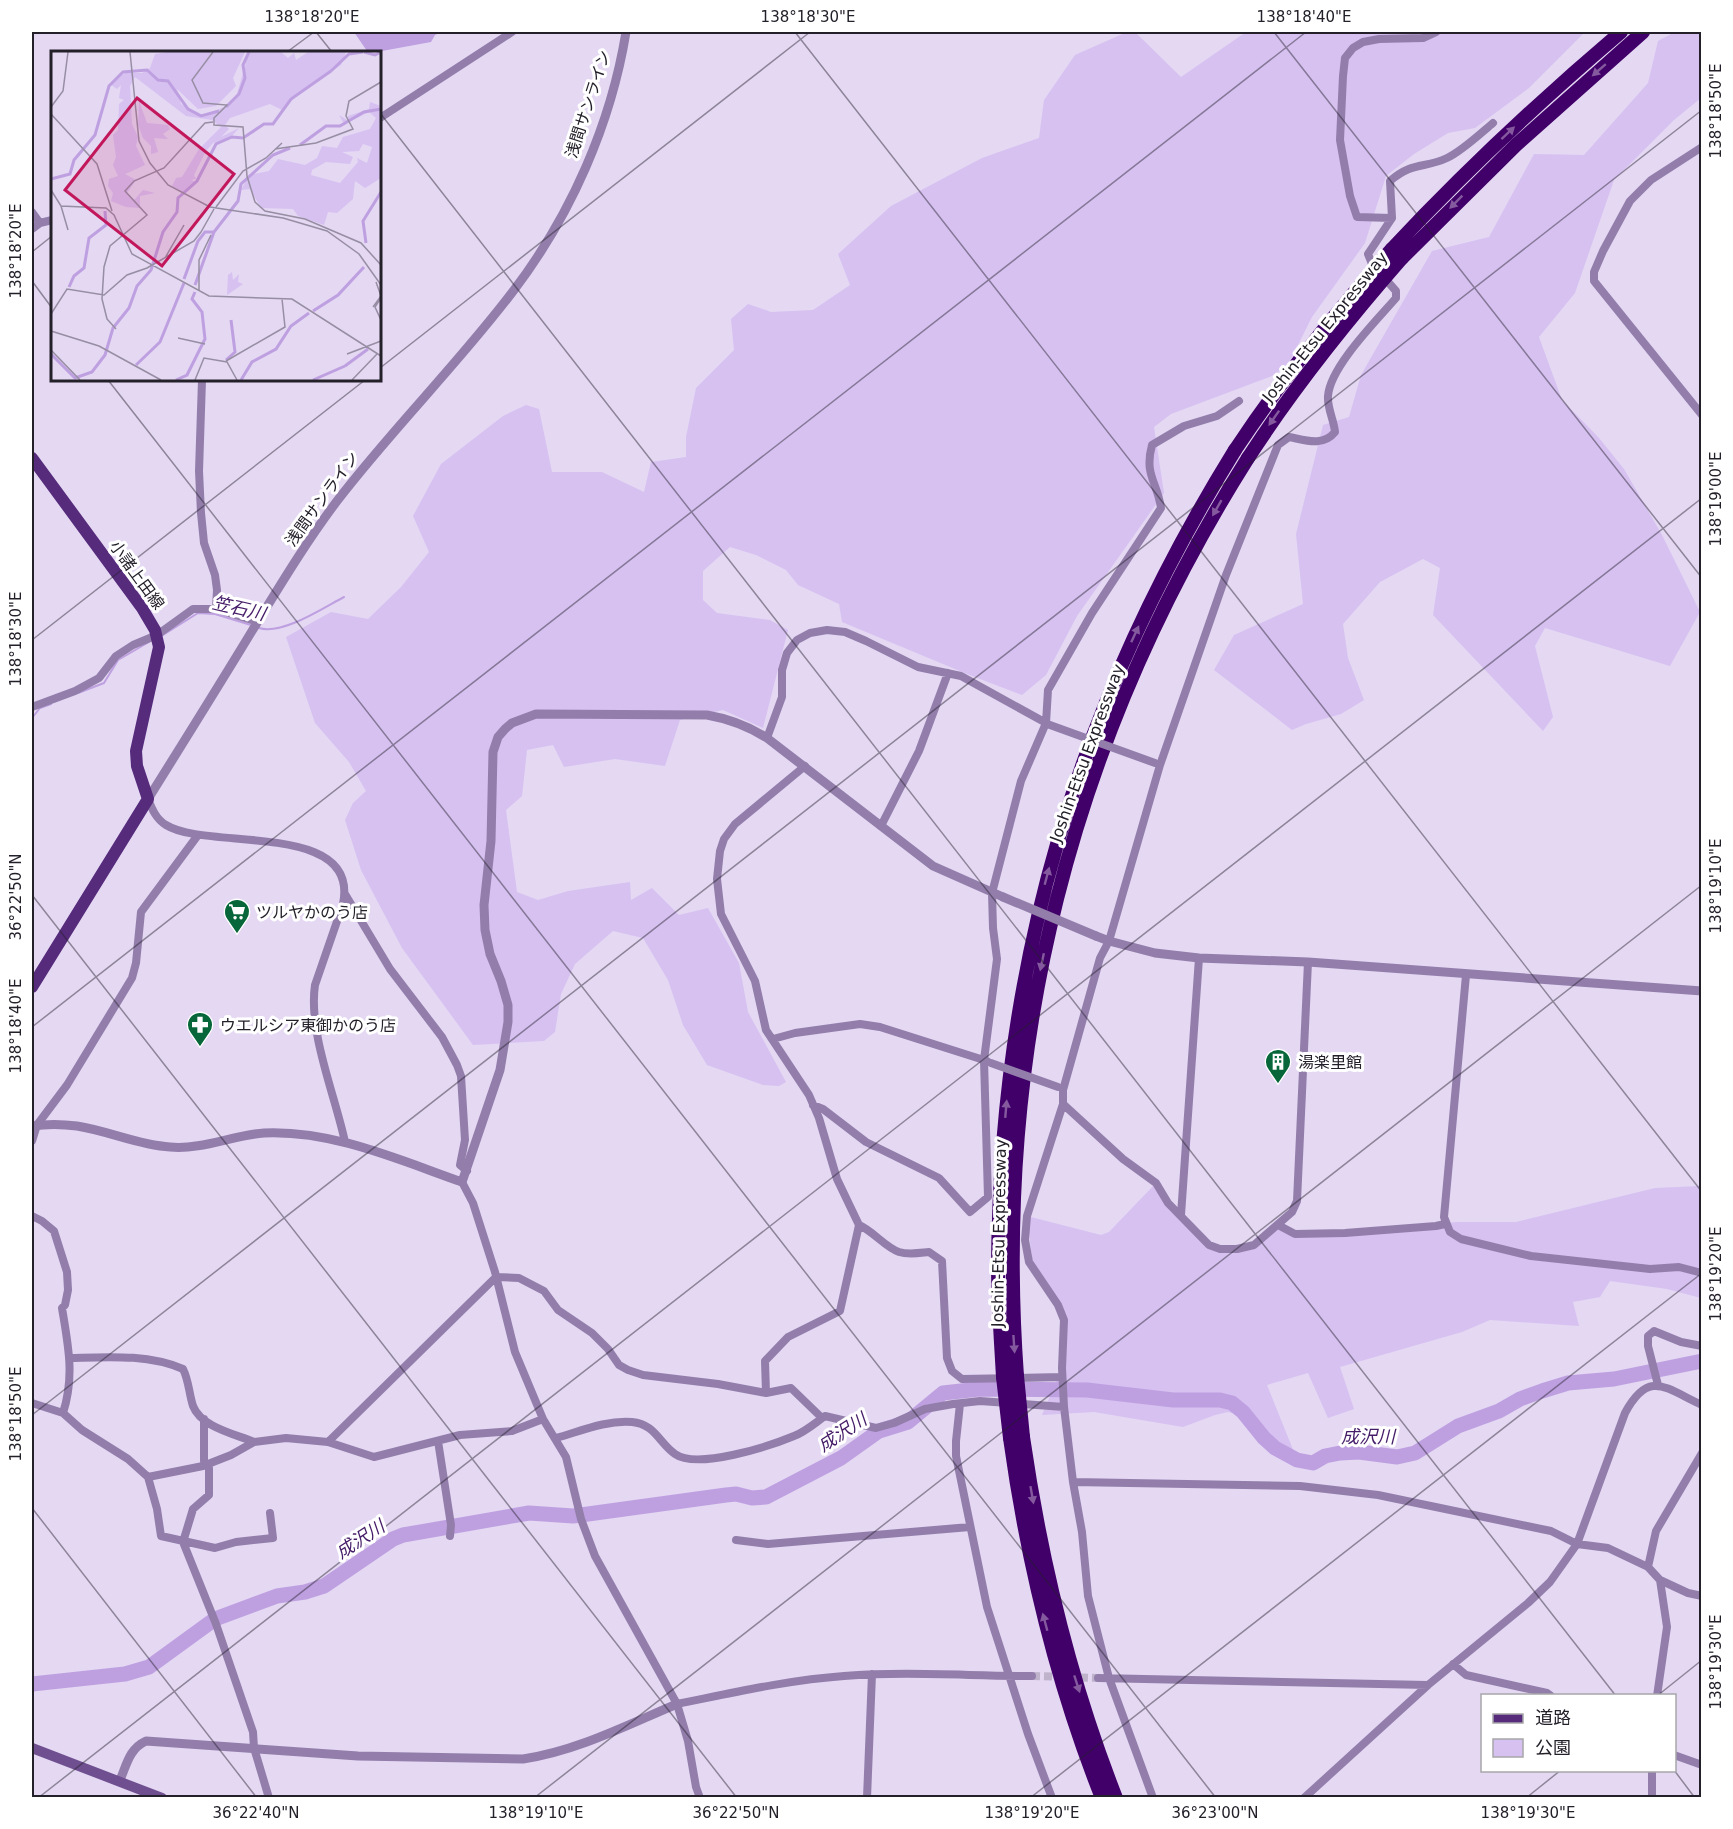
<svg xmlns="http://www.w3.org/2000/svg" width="1733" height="1829" font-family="'DejaVu Sans','Noto Sans JP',sans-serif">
<rect width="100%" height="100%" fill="#e4d8f3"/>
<path fill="#d7c1f1" d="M1127 32H1135L1181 77 1246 32H1585L1529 88 1475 128 1448 133 1414 154 1386 176 1365 243 1312 317 1288 365 1272 376 1171 414 1154 427 1164 493 1077 616 1046 675 1022 695 967 674 842 622 839 604 798 585 786 570 756 555 730 547 703 571V600L717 613 770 620 788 630 763 728 723 710 680 720 665 766 615 759 564 767 553 745 527 750 522 796 506 810 517 892 538 900 568 891 630 882 631 900 652 888 679 915 708 908 739 963 748 1012 786 1082 779 1086 763 1085 707 1065 683 1025 668 980 643 938 613 931 575 964 561 994 555 1032 544 1041 473 1045 402 948 361 870 345 820 353 803 366 791 349 762 315 723 286 637 331 612 368 619 401 587 429 552 413 516 441 464 503 416 526 405 539 409 552 472H602L644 492 651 462 686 457V437L696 388 734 350 731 319 748 304 771 312 813 310 850 285 838 254 891 206 982 158 1039 138 1044 100 1075 55Z
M1675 32H1699L1701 33V98L1674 120 1614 180 1575 293 1539 337 1562 400 1599 438 1624 469 1662 535 1700 612 1670 666 1545 628 1535 646 1553 717 1543 731 1433 615 1440 568 1423 559 1380 582 1343 624 1348 658 1364 700 1341 714 1306 724 1292 730 1214 670 1234 635 1303 604 1296 534 1323 425 1349 417 1361 375 1432 251 1489 237 1534 154 1584 155 1648 83 1658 41Z
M1156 1183 1200 1237 1220 1249 1254 1245 1278 1225 1295 1234 1458 1222H1516L1655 1188 1700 1186 1701 1298 1667 1289 1610 1281 1600 1297 1573 1302 1579 1326 1490 1320 1462 1332 1340 1367 1354 1409 1328 1418 1308 1373 1267 1385 1296 1457 1280 1448 1244 1416 1228 1412 1215 1415 1183 1427 1094 1412 1042 1415 1062 1368 1064 1320 1032 1259 1027 1216 1101 1235 1109 1232Z"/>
<path fill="#bea0e1" d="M354 32H441L435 35 431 42 382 51H367Z"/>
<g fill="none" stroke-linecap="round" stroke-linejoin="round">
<path stroke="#bea0e1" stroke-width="2" d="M259 628C283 635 323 608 344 597
M163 635 198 613 215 614 251 625
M78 693 104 683 118 660 149 642
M32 718 40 708 51 704"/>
<path stroke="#bea0e1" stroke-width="15" d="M32 1684 125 1674 149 1667 215 1619 277 1596 305 1592 324 1586 393 1539 403 1535 529 1513 573 1516 588 1514 726 1495 736 1494 752 1498 766 1497 841 1458 879 1431 908 1422 943 1393 979 1389 1087 1390 1173 1400H1220L1232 1403 1243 1412 1264 1438 1275 1448 1297 1460 1313 1463 1325 1456 1340 1453 1359 1452 1397 1457 1415 1453 1458 1426 1499 1411 1520 1399 1542 1391 1568 1383 1614 1379 1702 1361"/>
<path stroke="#beb3cb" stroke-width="8" stroke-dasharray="8 4" stroke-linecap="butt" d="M1032 1676 1098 1678"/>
<path stroke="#937eab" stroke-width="8" d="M380 118 512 32
M1702 147 1651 180 1630 201 1603 251 1594 272V281L1702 415
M32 212 40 223
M1392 218 1357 217 1350 196 1340 140 1343 76 1345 58 1353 48 1363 42 1379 39 1423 38 1436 32
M32 229 40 223 52 220
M202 380 199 471 201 513 204 543 215 575 217 590 216 609
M32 707 75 691 99 678 116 656 133 645 157 635 193 609H216L258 622
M767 738 782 697V670L787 653 797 640 810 633 827 630 845 632 866 641 918 667 961 676 1048 724
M148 799C152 809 156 819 166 825 207 851 360 820 343 904L315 985C308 1032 335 1095 345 1142
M881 826 919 751 948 673
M345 894 390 969 442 1037 457 1065 461 1076 465 1140 460 1165 467 1171
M1466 975 1444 1217 1450 1232 1461 1239 1531 1256 1650 1269 1679 1267 1702 1273
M773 1039 795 1033 860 1024 880 1027 987 1061
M1063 1104 1123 1159 1156 1183 1168 1203 1209 1245 1220 1249H1237L1254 1245 1292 1212 1297 1201 1308 962
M813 1105 823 1109 866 1142 939 1178 970 1212 988 1197 984 1060 997 959 993 928 992 893 1021 781 1046 723 1048 690 1092 613 1161 508C1157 481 1144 475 1152 445L1184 426 1217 416 1239 401
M32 1141 37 1125 67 1085 132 978 136 963 141 912 198 835
M462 1182 473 1203 495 1272 515 1352 543 1419 566 1457 581 1519 595 1556 677 1704 688 1741 696 1787 700 1798
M1181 1215 1199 958
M32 1216 42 1221 54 1231 67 1272 68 1290 65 1305 62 1308C68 1345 75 1376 63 1413
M859 1225C873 1231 885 1247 899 1252 909 1255 919 1253 929 1252L942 1261 947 1358 952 1371 962 1379 1062 1377
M1278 1225 1295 1234 1345 1233 1436 1226 1445 1224
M70 1358C108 1357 148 1354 183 1369 189 1381 189 1394 193 1406 201 1427 235 1434 254 1442
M1658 1385 1648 1346V1336L1654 1331 1681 1342 1702 1346
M766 1393 765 1361 788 1337 840 1311 859 1225 837 1179 819 1118 809 1095 766 1030 755 981 721 914 717 879 720 851 724 839 735 824 805 766
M32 1403 63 1413 82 1430 128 1459 148 1477 157 1509 161 1536 215 1548 236 1542 273 1538 270 1513
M960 1404 956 1441V1456L987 1607 1028 1734 1052 1798
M204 1419V1461L209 1468V1495L193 1509 183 1542 216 1624 253 1732 254 1748 269 1798
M556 1438C581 1431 606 1420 632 1422 655 1424 659 1443 675 1454 697 1470 770 1446 794 1436 805 1432 815 1423 825 1416L876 1428 894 1423 925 1409 953 1404 980 1401 1064 1407
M438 1441 451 1525 450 1536
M328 1442 496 1277 519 1278 544 1291 558 1310 592 1333 608 1349 619 1365 628 1370 643 1375 718 1384 766 1393 791 1388 822 1418
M148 1477 203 1466 231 1455 254 1442 286 1438 328 1442 374 1457 460 1435 512 1431 543 1419
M1073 1482 1300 1486 1378 1495 1551 1531 1577 1544 1608 1548 1648 1567 1660 1580 1688 1593 1702 1596
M736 1540 768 1544 970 1527
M1648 1567 1656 1531 1702 1453
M1453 1664 1466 1675 1547 1693 1551 1696
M1098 1678 1428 1685
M1657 1696 1667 1627 1660 1580
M677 1704C732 1693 788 1680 844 1676 907 1671 969 1676 1032 1676
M1674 1755 1702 1765
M1652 1770V1798
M867 1798 872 1674
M1153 1798 1109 1678 1088 1596 1082 1532 1073 1482 1064 1407 1062 1368 1064 1320 1058 1305 1029 1262 1025 1240 1027 1216 1063 1104V1090L1100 958 1109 941 1160 765 1226 575 1278 445 1289 437C1305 440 1323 447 1335 432 1334 420 1327 408 1328 396 1330 367 1376 321 1396 298V291L1372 264 1368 254 1392 218 1390 181C1413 161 1424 169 1447 158 1462 151 1480 134 1493 123
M1304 1798 1428 1685 1528 1603 1550 1582 1577 1544 1625 1413C1649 1369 1665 1388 1702 1405"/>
<path stroke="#937eab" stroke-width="9" d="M148 799C183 743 218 687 252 631 279 587 306 542 337 501 393 428 459 363 514 290 571 215 611 124 626 32
M1096 936 1109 941 1155 953 1199 958 1308 962 1702 991
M32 1126C46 1124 62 1124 77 1126 109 1131 138 1145 170 1147 202 1150 233 1135 264 1133 333 1130 399 1160 462 1182L500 1070 508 1022V1005L501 981 490 954 485 930 484 905 491 841 493 752 498 737 505 729 512 723 536 714 707 715C730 719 748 726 767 738L933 866 1003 897
M120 1780C127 1764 129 1749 146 1741L358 1756 523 1759C577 1751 627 1725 677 1704"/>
<path stroke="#6f4f90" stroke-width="10" d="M32 1748 162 1798"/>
<path stroke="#562b7c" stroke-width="12" d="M32 458 142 608 155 630 159 647 136 751 137 766 148 799 32 987"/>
<path stroke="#410069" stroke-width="14" d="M1392 249C1464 172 1541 100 1621 32
M1402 258 1516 145 1643 32
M1017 1376C993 1046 1071 738 1248 458
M1003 1377C1001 1340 998 1302 998 1265 1000 965 1077 705 1235 450
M1023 1437C1041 1561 1070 1681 1116 1798
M1010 1438C1027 1561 1056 1682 1102 1798"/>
<path stroke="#937eab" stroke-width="8" d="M1050 725 1155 763
M991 1063 1058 1087"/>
<path stroke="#937eab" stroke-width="9" d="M1003 897 1096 936"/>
<path stroke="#410069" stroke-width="14" d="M1235 450C1282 379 1335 313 1392 249
M1248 458C1294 387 1346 322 1402 258
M1017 1376 1023 1437
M1003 1377 1010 1438"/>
</g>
<defs><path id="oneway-solid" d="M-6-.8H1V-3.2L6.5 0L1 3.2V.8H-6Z" transform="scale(1.5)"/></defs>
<g fill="#84599e">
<use href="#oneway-solid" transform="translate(1599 70) rotate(139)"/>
<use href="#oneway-solid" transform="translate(1508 133) rotate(-43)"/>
<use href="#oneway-solid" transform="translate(1456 202) rotate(135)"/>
<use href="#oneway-solid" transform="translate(1274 418) rotate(125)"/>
<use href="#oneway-solid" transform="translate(1217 508) rotate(120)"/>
<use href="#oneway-solid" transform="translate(1135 634) rotate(-65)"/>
<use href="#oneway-solid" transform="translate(1047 876) rotate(-75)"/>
<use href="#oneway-solid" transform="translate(1042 962) rotate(102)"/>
<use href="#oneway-solid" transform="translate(1006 1109) rotate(-85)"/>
<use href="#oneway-solid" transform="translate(1014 1344) rotate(86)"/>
<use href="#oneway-solid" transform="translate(1032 1495) rotate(80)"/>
<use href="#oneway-solid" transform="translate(1045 1622) rotate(-105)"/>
<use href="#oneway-solid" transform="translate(1077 1684) rotate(72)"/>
</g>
<path fill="none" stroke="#24202a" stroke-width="1.5" stroke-opacity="0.45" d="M316 32 332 52M795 32 1702 1192M1274 32 1702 578M287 52 314 32M380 113 1616 1696M32 252 52 236M32 281 52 308M380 368 810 32M108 380 1216 1798M32 640 365 380M32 895 737 1798M32 1027 1306 32M32 1415 1702 110M32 1508 257 1798M1657 1696 1702 1660M1674 1770 1695 1798M38 1798 1702 498M534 1798 1702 885M1030 1798 1702 1273M1526 1798 1561 1770"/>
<defs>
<symbol id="supermarket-pin" viewBox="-11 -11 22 30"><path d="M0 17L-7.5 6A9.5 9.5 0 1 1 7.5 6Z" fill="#07663a" stroke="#fff"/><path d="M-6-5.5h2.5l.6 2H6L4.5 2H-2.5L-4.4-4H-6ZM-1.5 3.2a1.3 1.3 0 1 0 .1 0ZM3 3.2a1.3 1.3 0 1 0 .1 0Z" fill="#fff"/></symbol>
<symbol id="pharmacy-pin" viewBox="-11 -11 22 30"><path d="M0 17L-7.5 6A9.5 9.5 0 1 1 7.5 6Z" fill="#07663a" stroke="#fff"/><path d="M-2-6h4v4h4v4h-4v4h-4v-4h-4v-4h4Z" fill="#fff"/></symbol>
<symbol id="building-pin" viewBox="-11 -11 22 30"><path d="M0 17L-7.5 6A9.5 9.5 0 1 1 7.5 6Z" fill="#07663a" stroke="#fff"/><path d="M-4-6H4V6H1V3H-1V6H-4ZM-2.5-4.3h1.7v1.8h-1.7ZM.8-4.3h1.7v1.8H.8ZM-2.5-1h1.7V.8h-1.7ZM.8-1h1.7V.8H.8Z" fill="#fff"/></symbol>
</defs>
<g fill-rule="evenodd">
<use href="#supermarket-pin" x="222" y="897" width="30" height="40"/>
<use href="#pharmacy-pin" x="185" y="1010" width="30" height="40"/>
<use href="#building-pin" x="1263" y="1047" width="30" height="40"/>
</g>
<g text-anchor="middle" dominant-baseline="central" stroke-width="6" stroke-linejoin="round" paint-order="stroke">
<g font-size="16" fill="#24202a" stroke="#fff">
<text transform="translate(588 104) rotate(-72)">浅間サンライン</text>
<text transform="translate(1325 327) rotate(-51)">Joshin-Etsu Expressway</text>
<text transform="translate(322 499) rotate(-54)">浅間サンライン</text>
<text transform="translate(137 575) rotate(54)">小諸上田線</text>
<text transform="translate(1087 753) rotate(-70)">Joshin-Etsu Expressway</text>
<text transform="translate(999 1233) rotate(-89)">Joshin-Etsu Expressway</text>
</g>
<g font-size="16" fill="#24202a" stroke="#fff" text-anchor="start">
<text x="256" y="912">ツルヤかのう店</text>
<text x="220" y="1025">ウエルシア東御かのう店</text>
<text x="1298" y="1062">湯楽里館</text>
</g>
<g font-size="18" font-style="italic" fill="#451c68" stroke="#fff">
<text transform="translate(239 608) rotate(13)">笠石川</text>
<text transform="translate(842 1432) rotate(-33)">成沢川</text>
<text x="1368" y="1436">成沢川</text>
<text transform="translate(360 1539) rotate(-33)">成沢川</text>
</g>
</g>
<g transform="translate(51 51)">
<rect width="330" height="330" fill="#e4d8f3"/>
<path d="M116 1H194L182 27 185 35 165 55 147 58 126 38 130 53 154 65 179 53 186 43 198 1H230L237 7 243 2 245 9 257 1H295L290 14 251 40 231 59 219 53 179 67 174 74 178 78 170 86 188 77 180 86 162 92 155 100 143 124 145 128 140 129 145 131 133 143 121 135 125 127 131 126 148 98 170 76 161 69 135 65 84 26 79 35 81 73 87 86 85 95 94 114 74 123 85 129 76 142 83 149 92 139 104 142 89 145V157L75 156 60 150 62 142 57 135 58 128 67 125 62 114 65 106 62 84 67 79 68 53 73 49 68 47 70 34 66 38 59 33 74 22H91L99 17 104 3ZM88 50 96 72 117 74 119 78 112 83 117 88 103 87 107 101 100 103V95L92 87 87 74ZM319 51 330 55V127L314 137 304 130 302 148 286 162 277 161 273 174 247 165 242 158 210 157 199 138 190 139 198 124 218 120 227 108 254 114 266 107 271 95 286 97 292 86 319 78 325 67 318 61 293 73 288 64 296 69 297 65 318 58ZM312 93 321 96 316 112 306 107 307 111 289 132 260 124 261 119 275 111 299 113 302 106 291 101 308 100ZM181 221 182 229 188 223 187 231 192 233 176 244 177 224Z" fill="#d7c1f1" fill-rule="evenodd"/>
<path fill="none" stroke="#bea0e1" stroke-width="3" d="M313 1 324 4 330 1M280 20 298 3 312 1M175 56 188 43 194 27 192 14 198 1M249 94 275 75H289L313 61 330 58M0 128 19 123 23 109 44 84 58 35 72 21 96 19 107 29 117 30 137 58 150 65 168 60M315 192 312 170 330 141M133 228 147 190 154 181H163M144 234 163 181 187 150 190 133 222 104 239 97M18 236 23 225 33 217 38 187 55 174 54 160M262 260 287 244 313 216M0 303 24 327 41 321 54 304 62 277 78 257 86 235 100 219 112 181 126 161 127 147 146 130 165 93 181 86 192 87 213 73H222L240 48 280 20M175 309 184 301 180 269M85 314 109 291 133 232M294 315 317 298M125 329 136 324 154 288 151 261 141 248 144 241M190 329 201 311 225 298 240 275 258 262M262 329 294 315"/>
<path fill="none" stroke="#978ea3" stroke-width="1.5" d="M79 1 88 90 99 112 117 134 159 156 232 167 276 180 308 203 330 234M162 1 141 29 152 52 176 54 163 67V74L192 76 196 125 204 151 214 160 254 168 310 192 330 214M0 56 12 40 17 1M0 63 46 113 61 160M224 98 265 92 302 78 295 65 298 50 330 31M0 139 10 155 55 157 63 164 81 203 158 245 241 248 330 305M10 155 17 179M165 156 192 120 215 107 231 92M150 181 163 158M114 207 133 174M148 239V209L160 184M330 247 324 256 330 269M322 256 330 245 325 231M0 263 16 238 53 244 76 224 96 217 143 190 150 181M65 278 56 268 51 248 53 216 59 195 96 164 74 140 83 130 113 117 154 72 162 71M0 280 48 295 110 329M127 287 154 293M0 299 29 329M296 303 330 290M175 310 234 276 231 248M144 329 153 307 176 311 186 329M301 329 326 303"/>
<path fill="#c2185b" fill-opacity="0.15" stroke="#c2185b" stroke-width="3" d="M86 47 183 123 111 215 14 139Z"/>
<rect width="330" height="330" fill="none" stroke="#24202a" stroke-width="3"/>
</g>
<rect width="1733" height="1829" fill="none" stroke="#ffffff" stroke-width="66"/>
<rect x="1481" y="1694" width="195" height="78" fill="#ffffff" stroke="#a7a6aa" stroke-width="1.5"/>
<rect x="1493" y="1714" width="30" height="9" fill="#562b7c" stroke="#a7a6aa" stroke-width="1.5"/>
<text x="1535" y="1724" font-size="18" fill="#24202a">道路</text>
<rect x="1493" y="1739" width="30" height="18" fill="#d7c1f1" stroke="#a7a6aa" stroke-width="1.5"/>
<text x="1535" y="1754" font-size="18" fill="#24202a">公園</text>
<rect x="33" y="33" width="1667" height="1763" fill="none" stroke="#24202a" stroke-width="2"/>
<g font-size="15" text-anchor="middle" fill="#24202a">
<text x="312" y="22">138°18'20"E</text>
<text x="808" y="22">138°18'30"E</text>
<text x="1304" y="22">138°18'40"E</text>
<text transform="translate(1716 111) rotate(-90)" y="5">138°18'50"E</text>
<text transform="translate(16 251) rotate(-90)" y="5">138°18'20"E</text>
<text transform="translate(1716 499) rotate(-90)" y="5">138°19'00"E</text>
<text transform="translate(16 639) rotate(-90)" y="5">138°18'30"E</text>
<text transform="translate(1716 886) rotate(-90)" y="5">138°19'10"E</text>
<text transform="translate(16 897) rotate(-90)" y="5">36°22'50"N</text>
<text transform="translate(16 1026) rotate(-90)" y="5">138°18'40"E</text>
<text transform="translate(1716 1274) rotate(-90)" y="5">138°19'20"E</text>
<text transform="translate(16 1414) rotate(-90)" y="5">138°18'50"E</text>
<text transform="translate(1716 1662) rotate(-90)" y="5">138°19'30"E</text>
<text x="256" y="1818">36°22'40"N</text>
<text x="536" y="1818">138°19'10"E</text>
<text x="736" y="1818">36°22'50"N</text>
<text x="1032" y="1818">138°19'20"E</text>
<text x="1215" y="1818">36°23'00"N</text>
<text x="1528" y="1818">138°19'30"E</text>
</g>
</svg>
